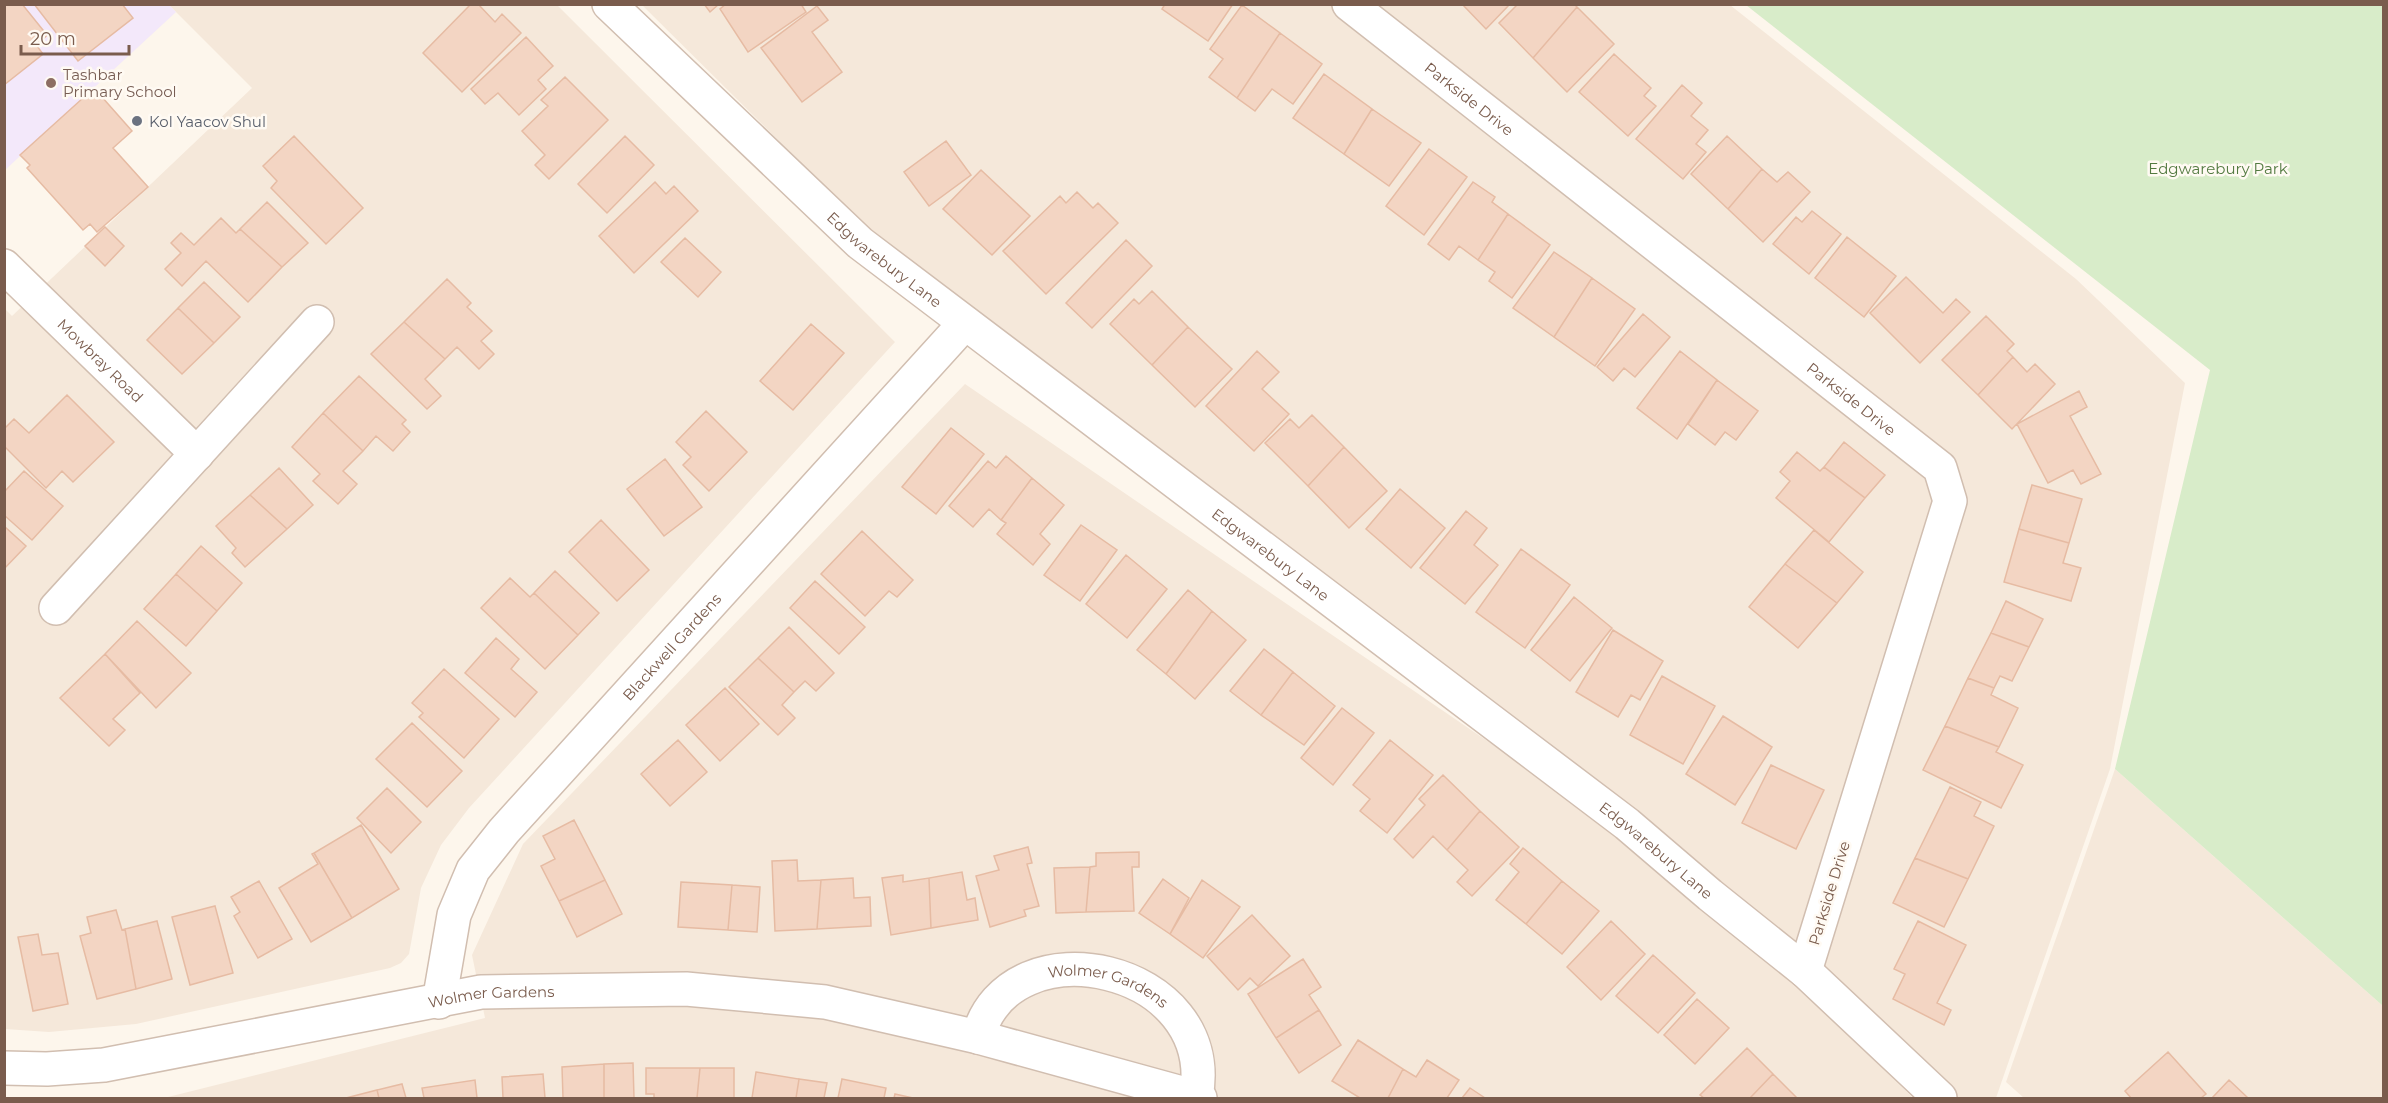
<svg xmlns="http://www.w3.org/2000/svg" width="2388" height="1103" font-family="Montserrat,sans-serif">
<rect width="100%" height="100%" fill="#fdf6ec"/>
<path fill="#f5e8da" d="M556 4 895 342 469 808 441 845 421 888 409 954 401 963 390 968 136 1024 49 1032 5 1029 4 308 12 316 252 88 169 5Z
M642 5H1730L2076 279 2185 383 2110 769 1996 1098H1914L1821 1009 1913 1098H164L485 1018 472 955 523 844 965 384 1518 762 915 276Z
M2115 769 2383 1006V1098H2024L2006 1082Z"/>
<path fill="#f3e8fa" d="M5 5H169L176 12 5 170Z"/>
<path fill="#d8ecc9" d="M1746 5H2383V1006L2115 769 2210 370Z"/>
<path fill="#f3d5c3" stroke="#e6bba3" stroke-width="1.5" d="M4 4H22L47 35 37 46 43 54 4 85Z
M34 4H122L133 18 78 61Z
M471 4H478L495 22 502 14 521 33 462 92 423 53Z
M704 4H719L710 12Z
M726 4H801L806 12 748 52 720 9Z
M1165 4H1233L1208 41 1162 9Z
M1462 4H1510L1486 29Z
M1518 4H1574L1577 7 1533 58 1499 23Z
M1242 5 1280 33 1237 98 1209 77 1223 59 1210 49Z
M817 6 828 20 812 32 842 72 802 102 761 48Z
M1577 7 1614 44 1567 92 1533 58Z
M1280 33 1322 64 1293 104 1272 89 1255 111 1237 98Z
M526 37 553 66 538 80 546 89 519 115 498 93 485 104 471 89Z
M1614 54 1651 88 1644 96 1656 106 1628 136 1579 92Z
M1324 74 1372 109 1344 154 1293 118Z
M565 77 608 120 549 179 535 165 545 155 522 131 548 106 541 100Z
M1682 85 1702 103 1691 116 1708 130 1696 144 1706 152 1683 179 1636 139Z
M94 88 132 131 113 148 148 187 97 232 90 224 83 230 27 168 30 165 20 155Z
M1372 109 1421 143 1389 186 1344 154Z
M294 136 363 208 326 244 271 188 277 181 263 166Z
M625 136 654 165 607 213 578 184Z
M1727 136 1762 169 1728 209 1691 174Z
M946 141 971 175 929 206 904 172Z
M1429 149 1467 177 1424 235 1386 206Z
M1762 169 1777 182 1788 172 1810 192 1763 242 1728 209Z
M981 170 1030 216 992 255 943 209Z
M655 182 666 194 674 186 698 211 634 273 599 236Z
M1473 182 1495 197 1492 202 1508 214 1478 260 1459 246 1449 260 1428 244Z
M1077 192 1093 208 1098 203 1118 223 1046 294 1003 251 1060 196 1066 203Z
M267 202 308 243 282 267 240 229Z
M1812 211 1841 234 1809 274 1773 244 1796 217 1802 222Z
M1508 214 1550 245 1512 298 1489 281 1495 272 1478 260Z
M221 218 236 233 240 229 282 267 248 302 206 261 182 286 165 269 181 253 171 243 181 233 194 245Z
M105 227 124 246 105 266 85 246Z
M1847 237 1896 276 1864 317 1815 278Z
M685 238 721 272 698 297 661 262Z
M1126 240 1152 266 1092 328 1066 303Z
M1554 252 1592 278 1554 337 1513 308Z
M1906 277 1943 313 1956 299 1970 312 1920 363 1870 313Z
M1592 278 1635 309 1595 366 1554 337Z
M447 279 471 303 467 307 492 331 481 341 494 354 479 369 457 347 445 359 404 322Z
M204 282 240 317 214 343 178 308Z
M1152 291 1188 327 1152 365 1110 324 1134 299 1139 304Z
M178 308 214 343 182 374 147 340Z
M1643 314 1670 337 1635 377 1624 368 1613 381 1597 367Z
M1986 316 2014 344 2007 351 2013 357 1978 395 1942 360Z
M404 322 445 359 425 379 441 396 427 409 371 354Z
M811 324 844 353 793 410 760 381Z
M1188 327 1232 369 1195 407 1152 365Z
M1257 351 1279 372 1262 389 1289 414 1254 451 1206 406Z
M1680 351 1717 380 1677 439 1637 408Z
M2013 357 2027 372 2035 364 2055 384 2012 429 1978 395Z
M359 376 406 420 402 424 410 432 393 451 376 436 363 451 323 413Z
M1717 380 1758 411 1736 440 1725 432 1715 445 1688 424Z
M2079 391 2087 407 2070 416 2101 474 2081 484 2073 470 2048 483 2017 424Z
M67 395 114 442 73 482 62 471 46 488 4 446V429L14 419 29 433Z
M706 411 747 452 709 491 683 465 691 457 676 442Z
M323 413 363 451 343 471 357 484 338 504 313 481 320 474 292 447Z
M1312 415 1344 447 1308 486 1265 443 1290 419 1299 428Z
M951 428 984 454 936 514 902 487Z
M1844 442 1885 475 1865 498 1824 467Z
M1344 447 1387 491 1349 528 1308 486Z
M1797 452 1820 471 1824 467 1865 498 1829 542 1776 498 1790 481 1780 472Z
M1006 456 1032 478 1001 520 989 509 973 527 949 506 988 461 996 468Z
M665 459 702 507 664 536 627 489Z
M279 468 313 505 287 529 250 495Z
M24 471 63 506 32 540 4 515V492Z
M1032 478 1064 505 1040 534 1050 544 1033 565 997 534 1006 523 1001 520Z
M2032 485 2082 499 2069 543 2019 529Z
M1400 489 1445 528 1411 568 1366 529Z
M250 495 287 529 245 567 232 553 236 548 216 526Z
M1466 511 1487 528 1474 545 1498 565 1465 604 1420 568Z
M601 520 649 570 617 601 569 552Z
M1081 525 1117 550 1080 601 1044 575Z
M4 526 26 546 4 569Z
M2019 529 2069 543 2063 563 2081 568 2071 601 2004 582Z
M1814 530 1863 572 1837 603 1785 564Z
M862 531 913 580 897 597 889 591 865 616 821 574Z
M201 546 242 583 217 611 176 574Z
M1521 549 1570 585 1525 648 1476 612Z
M1126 555 1167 589 1127 638 1086 604Z
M1785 564 1837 603 1798 648 1749 607Z
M555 571 599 613 578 635 534 593Z
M176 574 217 611 186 646 144 609Z
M510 578 530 597 534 593 578 635 545 669 481 608Z
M815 581 865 627 839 654 790 608Z
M1188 590 1212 611 1166 674 1137 650Z
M1574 597 1612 628 1570 681 1531 650Z
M2006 601 2043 619 2029 647 1991 633Z
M1212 611 1246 640 1195 699 1166 674Z
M137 621 191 673 156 708 105 654Z
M789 627 834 673 816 691 805 681 794 692 758 658Z
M1613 630 1663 661 1640 700 1631 695 1618 717 1576 692Z
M1991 633 2029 647 2012 681 2000 676 1994 688 1968 678Z
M496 638 519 659 511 669 537 692 515 717 465 673Z
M1264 649 1293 672 1261 715 1230 691Z
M105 654 140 693 113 719 125 730 109 746 60 698Z
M758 658 794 692 782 705 795 718 778 735 729 687Z
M444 669 499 719 464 758 419 717 423 713 412 703Z
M1293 672 1335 706 1304 745 1261 715Z
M1662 676 1715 706 1683 764 1630 735Z
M1968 678 1994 688 1991 695 2018 708 1999 747 1945 726Z
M725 688 759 724 720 761 686 725Z
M1342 708 1374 733 1333 785 1301 758Z
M1723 716 1772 747 1735 805 1686 774Z
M412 723 462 771 427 807 376 759Z
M1945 726 1999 747 1996 752 2023 765 2001 808 1923 770Z
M678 740 707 772 670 806 641 774Z
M1390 740 1433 775 1387 833 1360 811 1370 799 1353 785Z
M1771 765 1824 790 1796 849 1742 823Z
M1443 775 1480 811 1447 850 1433 836 1413 858 1394 839 1425 805 1419 799Z
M1950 787 1981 802 1974 816 1994 826 1968 879 1915 858Z
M387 788 421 822 391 853 357 818Z
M1480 811 1519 847 1472 896 1457 882 1468 870 1447 850Z
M574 820 605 880 559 901 541 866 555 859 543 836Z
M361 825 399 889 352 918 314 853Z
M1028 847 1032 863 1027 864 1039 906 1024 910 1026 916 990 927 976 876 999 870 994 856Z
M1523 848 1562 881 1526 924 1496 900 1519 872 1510 864Z
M1139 852V867H1132L1134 911 1086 912 1090 867 1096 866V853Z
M314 853 352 918 311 942 279 888 318 864 312 854Z
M1915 858 1968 879 1944 927 1893 903Z
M797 860 798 881 821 880 817 929 775 931 772 861Z
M1090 867 1086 912 1056 913 1054 868Z
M962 872 967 900 975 898 978 920 931 928 929 878Z
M903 875V882L929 878 931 928 891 935 882 878Z
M853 878 854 898 870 897 871 926 817 929 821 880Z
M1163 879 1189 898 1170 934 1139 913Z
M605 880 622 914 577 937 559 901Z
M1202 880 1240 907 1203 958 1170 934Z
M259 881 292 939 258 958 234 916 240 912 231 897Z
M1562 881 1599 911 1562 954 1526 924Z
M681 882 732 885 728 930 678 927Z
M732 885 760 887 757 932 728 930Z
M215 906 233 973 190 985 172 917Z
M116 910 122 930 125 929 136 989 97 999 80 936 91 933 87 917Z
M1252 915 1290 956 1258 986 1250 978 1238 990 1207 956Z
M157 921 172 979 136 989 125 929Z
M1611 921 1645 954 1601 1000 1567 967Z
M1918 921 1966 945 1937 1003 1951 1010 1944 1025 1893 999 1905 974 1894 969Z
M38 934 42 955 58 953 68 1004 33 1011 18 937Z
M1653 955 1695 993 1658 1033 1616 996Z
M1303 959 1321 987 1309 995 1319 1010 1276 1038 1248 994Z
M1697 999 1729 1028 1695 1064 1664 1035Z
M1319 1010 1341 1045 1299 1073 1276 1038Z
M1358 1040 1403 1069 1388 1098H1360L1332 1081Z
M1747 1048 1773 1074 1750 1098H1704L1700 1095Z
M2168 1052 2206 1094 2201 1098H2131L2125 1091Z
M1427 1060 1459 1080 1447 1098H1388L1403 1069 1416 1077Z
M633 1063 634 1098H604V1064Z
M604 1064V1098H563L562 1067Z
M646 1068H700L697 1098H654V1094H646Z
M700 1068H734V1098H697Z
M756 1072 799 1079 796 1098H752Z
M543 1074 545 1098H503L502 1077Z
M1773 1074 1797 1098H1750Z
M799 1079 827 1083 824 1098H796Z
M842 1079 886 1088 884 1098H838Z
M475 1080 477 1098H424L422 1088Z
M2229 1080 2248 1098H2212Z
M402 1084 406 1098H379L377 1090Z
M1470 1088 1485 1098H1462Z
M377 1090 379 1098H346Z
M895 1094 913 1098H894Z"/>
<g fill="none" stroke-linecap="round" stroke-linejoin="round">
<defs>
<g id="minor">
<path id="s1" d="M609 4 860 243 1627 824 1710 895 1805 971 1940 1098"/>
<path id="s2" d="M1349 4 1940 468 1950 501 1805 971"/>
<path id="s3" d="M4 266 197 454"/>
<path d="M56 608 317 322"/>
<path id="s4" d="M439 1002 454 915 473 870 504 831 965 323"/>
<path id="s5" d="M978 1037C1009 920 1221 965 1196 1097"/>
<path id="s6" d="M4 1068 47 1069 104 1065 481 992 686 989 825 1002 978 1037 1200 1098"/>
</g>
</defs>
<use href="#minor" stroke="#d1beb0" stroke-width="36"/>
<use href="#minor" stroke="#fff" stroke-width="33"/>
</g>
<circle fill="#8d6e63" stroke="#fffaf3" stroke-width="2" cx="51" cy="83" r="6"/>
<circle fill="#6b7280" stroke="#fffaf3" stroke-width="2" cx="137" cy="121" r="6"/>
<g text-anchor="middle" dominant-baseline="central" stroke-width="5" stroke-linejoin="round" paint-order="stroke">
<g font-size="15" fill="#785e54" stroke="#fffaf3" text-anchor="start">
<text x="63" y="74">Tashbar<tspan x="63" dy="17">Primary School</tspan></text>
</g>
<g font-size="15" fill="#7a5c4d" stroke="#fffaf3">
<text stroke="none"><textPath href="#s2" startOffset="153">Parkside Drive</textPath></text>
<text stroke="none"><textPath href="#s1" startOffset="376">Edgwarebury Lane</textPath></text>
<text stroke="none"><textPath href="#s3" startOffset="135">Mowbray Road</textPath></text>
<text stroke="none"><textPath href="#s2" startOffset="639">Parkside Drive</textPath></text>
<text stroke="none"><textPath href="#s1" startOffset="862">Edgwarebury Lane</textPath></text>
<text stroke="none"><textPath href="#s4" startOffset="436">Blackwell Gardens</textPath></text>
<text stroke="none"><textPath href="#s1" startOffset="1348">Edgwarebury Lane</textPath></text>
<text transform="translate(1829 893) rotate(-73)">Parkside Drive</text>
<text stroke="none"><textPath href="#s5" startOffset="164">Wolmer Gardens</textPath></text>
<text stroke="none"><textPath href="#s6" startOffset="494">Wolmer Gardens</textPath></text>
</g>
<g font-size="15" fill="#5b616d" stroke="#fffaf3" text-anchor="start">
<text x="149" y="121">Kol Yaacov Shul</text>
</g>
<g font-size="15" fill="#537a41" stroke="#fffaf3">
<text x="2218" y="168">Edgwarebury Park</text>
</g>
</g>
<rect width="2388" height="1103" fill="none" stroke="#7a5c4d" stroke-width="12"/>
<path d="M21 45v9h108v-9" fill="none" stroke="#7a5c4d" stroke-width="3"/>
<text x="30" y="45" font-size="18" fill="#7a5c4d" stroke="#fffaf3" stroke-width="4.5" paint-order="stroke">20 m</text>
</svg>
